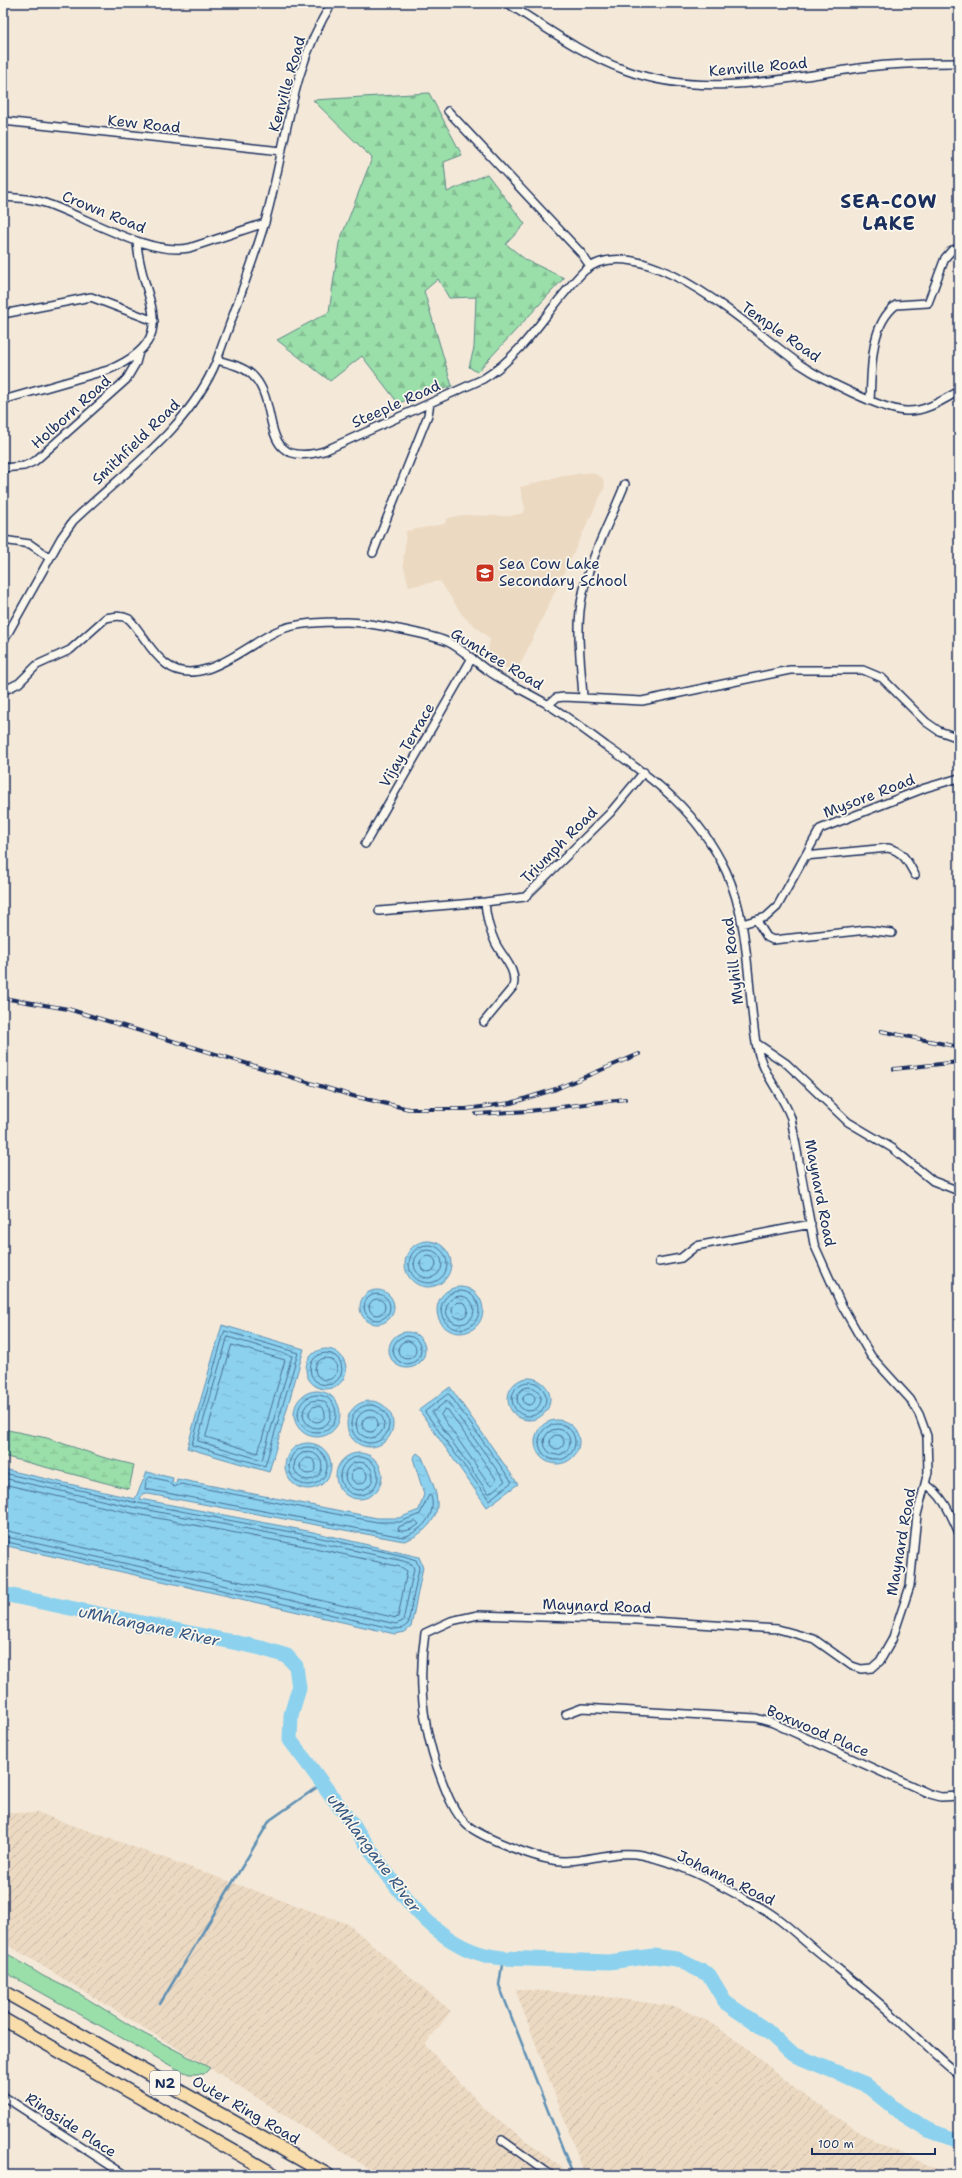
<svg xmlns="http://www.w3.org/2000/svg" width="962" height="2178" font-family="'Shantell Sans',sans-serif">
<defs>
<pattern id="industrial-furrows" width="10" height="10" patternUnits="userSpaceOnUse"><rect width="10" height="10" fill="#ecd9c2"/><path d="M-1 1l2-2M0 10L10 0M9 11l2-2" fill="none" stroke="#cabba9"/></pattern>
<pattern id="forest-firs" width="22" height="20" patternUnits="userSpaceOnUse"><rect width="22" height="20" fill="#9adea9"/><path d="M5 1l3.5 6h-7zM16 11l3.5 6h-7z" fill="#84bf94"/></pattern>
<pattern id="wetland-marsh" width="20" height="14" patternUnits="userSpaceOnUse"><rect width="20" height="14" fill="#9adea9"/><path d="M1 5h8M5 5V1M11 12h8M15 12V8" fill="none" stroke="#84bf94"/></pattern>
<pattern id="water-ripples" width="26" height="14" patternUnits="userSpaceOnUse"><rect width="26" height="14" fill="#8cd1ee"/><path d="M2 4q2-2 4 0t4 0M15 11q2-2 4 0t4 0" fill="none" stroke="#78b4ce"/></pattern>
</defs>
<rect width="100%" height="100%" fill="#f4e9d9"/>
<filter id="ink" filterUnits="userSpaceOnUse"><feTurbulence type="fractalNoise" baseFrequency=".025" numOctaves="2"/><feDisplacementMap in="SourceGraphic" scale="8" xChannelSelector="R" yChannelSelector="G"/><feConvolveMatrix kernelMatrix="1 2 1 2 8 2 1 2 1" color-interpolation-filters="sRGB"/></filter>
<g filter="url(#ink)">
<path fill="#ecd9c2" d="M591 472 603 478 605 487 518 669 513 666 511 671 487 656 490 639 463 616 440 581 409 587 403 564 406 531 444 524 448 518 462 515 509 516 523 513 525 509 520 487 557 477Z"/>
<path fill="url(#industrial-furrows)" d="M3 1812 39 1813 348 1924 451 2011 425 2045 486 2110 572 2175H379L221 2075 3 1942Z
M515 1989 586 1994 677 2007 710 2022 746 2047 797 2090 873 2141 951 2175H585Z"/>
<path fill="#9adea9" stroke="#5a8684" d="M3 1951 43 1976 78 1993 139 2031 210 2068 204 2074H189L175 2068 3 1971Z"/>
<path fill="url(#forest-firs)" stroke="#5a8684" d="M429 93 462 155 444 162 447 192 487 174 525 224 506 244 526 260 564 278 477 372 469 367 474 348 476 297 449 298 438 279 424 291 452 386 398 403 362 356 330 381 277 340 329 312 339 243 372 158 313 100Z"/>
<path fill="url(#wetland-marsh)" stroke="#5a8684" d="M3 1429 47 1438 102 1457 134 1465 129 1489 3 1456Z"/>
<path fill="url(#water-ripples)" stroke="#5f90b4" d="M405 1264a23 23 0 1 1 46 0a23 23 0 1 1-46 0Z
M437 1310a23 23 0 1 1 46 0a23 23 0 1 1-46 0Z
M360 1307a17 17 0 1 1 34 0a17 17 0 1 1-34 0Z
M222 1325 304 1349 269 1472 187 1448Z
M389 1350a18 18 0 1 1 36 0a18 18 0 1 1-36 0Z
M306 1369a20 20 0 1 1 40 0a20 20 0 1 1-40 0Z
M508 1399a21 21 0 1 1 42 0a21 21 0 1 1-42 0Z
M450 1387 518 1484 487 1507 419 1410Z
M294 1414a23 23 0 1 1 46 0a23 23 0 1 1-46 0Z
M347 1424a23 23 0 1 1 46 0a23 23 0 1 1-46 0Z
M535 1442a22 22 0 1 1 44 0a22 22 0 1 1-44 0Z
M285 1466a23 23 0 1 1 46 0a23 23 0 1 1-46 0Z
M336 1476a23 23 0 1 1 46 0a23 23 0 1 1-46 0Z
M417 1453 422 1457C427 1470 436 1487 437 1501 439 1521 421 1536 404 1541L143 1493 140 1499 313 1532 419 1557 423 1567 411 1627 405 1632 395 1634 3 1545V1469L135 1499 147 1472 173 1478 172 1482 176 1483 177 1479 377 1518H399L419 1510 424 1494 413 1458Z"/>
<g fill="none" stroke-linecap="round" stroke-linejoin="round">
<path stroke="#487098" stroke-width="1" d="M409 1264a19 19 0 1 1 38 0a19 19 0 1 1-38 0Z
M414 1264a14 14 0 1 1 28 0a14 14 0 1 1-28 0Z
M420 1264a8 8 0 1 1 16 0a8 8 0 1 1-16 0Z
M441 1310a19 19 0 1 1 38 0a19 19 0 1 1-38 0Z
M364 1307a13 13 0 1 1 26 0a13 13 0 1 1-26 0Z
M446 1310a14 14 0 1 1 28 0a14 14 0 1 1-28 0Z
M369 1307a8 8 0 1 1 16 0a8 8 0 1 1-16 0Z
M452 1310a8 8 0 1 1 16 0a8 8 0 1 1-16 0Z
M225 1331 298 1353 265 1466 192 1445Z
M393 1350a14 14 0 1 1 28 0a14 14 0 1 1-28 0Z
M228 1337 292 1356 262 1460 198 1441Z
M398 1350a9 9 0 1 1 18 0a9 9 0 1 1-18 0Z
M232 1345 285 1360 258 1453 206 1437Z
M310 1369a16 16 0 1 1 32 0a16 16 0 1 1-32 0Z
M315 1369a11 11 0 1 1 22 0a11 11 0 1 1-22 0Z
M512 1399a17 17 0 1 1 34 0a17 17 0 1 1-34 0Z
M517 1399a12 12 0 1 1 24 0a12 12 0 1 1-24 0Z
M523 1399a6 6 0 1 1 12 0a6 6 0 1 1-12 0Z
M448 1394 450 1395 512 1482 489 1500 425 1412Z
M298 1414a19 19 0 1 1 38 0a19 19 0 1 1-38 0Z
M303 1414a14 14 0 1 1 28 0a14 14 0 1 1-28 0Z
M447 1401 505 1481 490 1493H488L432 1413Z
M351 1424a19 19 0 1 1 38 0a19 19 0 1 1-38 0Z
M309 1414a8 8 0 1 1 16 0a8 8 0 1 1-16 0Z
M445 1409 448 1410 496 1479 492 1485 489 1484 441 1415Z
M356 1424a14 14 0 1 1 28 0a14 14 0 1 1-28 0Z
M362 1424a8 8 0 1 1 16 0a8 8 0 1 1-16 0Z
M539 1442a18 18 0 1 1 36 0a18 18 0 1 1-36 0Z
M544 1442a13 13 0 1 1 26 0a13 13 0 1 1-26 0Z
M550 1442a7 7 0 1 1 14 0a7 7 0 1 1-14 0Z
M289 1466a19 19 0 1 1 38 0a19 19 0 1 1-38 0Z
M294 1466a14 14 0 1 1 28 0a14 14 0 1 1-28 0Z
M340 1476a19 19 0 1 1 38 0a19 19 0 1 1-38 0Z
M300 1466a8 8 0 1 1 16 0a8 8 0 1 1-16 0Z
M345 1476a14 14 0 1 1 28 0a14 14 0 1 1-28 0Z
M351 1476a8 8 0 1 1 16 0a8 8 0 1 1-16 0Z
M3 1473 133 1502 312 1536 404 1556 416 1560 419 1568 408 1624 403 1628 395 1629 3 1541
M150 1477 167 1481 174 1487 181 1484 377 1522H400L420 1514 429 1495 431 1496C437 1515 421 1532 403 1537L145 1489 146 1481Z
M3 1478 132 1507 311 1541 403 1561 412 1564 414 1569 403 1621 396 1624 3 1536
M3 1484 131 1513 310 1547 401 1567 407 1571 398 1617 396 1618 246 1583 3 1530
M416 1521 419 1524C413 1529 405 1533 398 1530L399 1527Z"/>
<path stroke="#5f90b4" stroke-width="2.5" d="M503 1958 499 1985 573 2175
M160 2004 270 1820 323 1783"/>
<path stroke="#8cd1ee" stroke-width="15" d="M3 1594 261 1648 287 1656 296 1666 299 1688 291 1715 290 1740C312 1769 334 1799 355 1828 393 1881 432 1952 503 1958L609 1962 653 1956 677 1959 709 1975 726 2003 766 2030 792 2054 865 2084 899 2112 928 2130 959 2141"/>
<defs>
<path id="minor" d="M507 3C545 27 583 55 625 70 708 101 793 75 877 66 904 63 932 63 959 63
M448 111 581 253 590 266
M3 121 282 151
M3 197C17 198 32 198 45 203 85 216 147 256 189 248L265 223
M3 314 91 297 154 321
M217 360C231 364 246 367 255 378 281 408 257 470 324 451L483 379C526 353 549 306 584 271 641 224 755 333 801 365 822 379 882 410 906 411 925 412 943 400 959 391
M3 400 108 370C187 337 139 298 137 241
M870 401C872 370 869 326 896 305L928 303 945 258 952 250 959 248
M3 468 24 466 35 461 126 380 136 363 139 352
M3 540 30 544 50 558
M373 553 428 415 430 403
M3 642 61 538 73 521C125 471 189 429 217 360 233 314 251 269 265 222 286 149 290 68 332 3
M3 691 19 683 37 665 70 650 106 618C115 616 121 615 129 619 142 632 150 652 166 664 199 690 245 646 275 632 295 622 325 622 347 622 368 622 429 634 448 642 466 651 479 666 496 676 513 686 530 694 547 704 568 717 587 732 606 746 658 782 698 812 726 871 750 923 747 987 756 1043L787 1064 848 1122 892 1148 933 1181 959 1191
M583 697C581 663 575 626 583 593 591 555 611 520 625 484
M548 705 556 698 564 697 642 701 790 670H863L882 678 926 722 939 731 959 738
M365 844 472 658
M805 856 888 848C903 851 908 862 915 875
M379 911 485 902 525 897 610 813 644 772
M757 921 767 937 773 940 867 930 892 933
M742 924 766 917 777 907 820 829 925 788 959 778
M484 1022 513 987C518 970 502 957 495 942 489 929 486 916 485 902
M756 1043C762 1075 780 1089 791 1118L814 1244 841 1304 871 1356 910 1399 919 1414 927 1436 928 1472 917 1515 910 1586 892 1640 880 1661 872 1668 861 1669 852 1666 814 1639 778 1629 636 1620 478 1615 451 1621 425 1633C417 1683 423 1730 441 1778 447 1794 454 1813 467 1825 483 1838 533 1857 553 1860 581 1865 611 1849 642 1855 682 1863 721 1886 756 1905 778 1916 796 1934 815 1950 843 1973 872 1995 898 2020 919 2038 937 2058 959 2075
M659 1262 681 1258 696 1246 811 1224
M925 1484C943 1494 951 1515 959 1533
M566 1714 582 1708 756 1718 773 1723 930 1794 941 1797 959 1796
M3 2096 125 2175
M502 2140 551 2175"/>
<path id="motorway" d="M3 1991 328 2175
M3 2019 275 2175"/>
</defs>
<use href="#minor" stroke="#1b2f5e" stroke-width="10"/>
<use href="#motorway" stroke="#1b2f5e" stroke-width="15"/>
<use href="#minor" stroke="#fbf7ec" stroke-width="7"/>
<use href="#motorway" stroke="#f9ddab" stroke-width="12"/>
<defs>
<path id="rail" d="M3 998 68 1009 353 1096 409 1109H466L511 1103 556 1089 639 1054
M881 1031 959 1047
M894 1069 959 1062
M476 1114 529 1111 625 1099"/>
</defs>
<use href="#rail" stroke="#1b2f5e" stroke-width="4"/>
<use href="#rail" stroke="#fbf7ec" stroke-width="2.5" stroke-dasharray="8" stroke-linecap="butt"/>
</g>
</g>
<defs>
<symbol id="school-square" viewBox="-11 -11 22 22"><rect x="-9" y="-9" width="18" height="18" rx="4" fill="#c8321e" stroke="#fbf7ec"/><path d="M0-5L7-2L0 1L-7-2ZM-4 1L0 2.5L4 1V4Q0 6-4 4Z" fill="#fff"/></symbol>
</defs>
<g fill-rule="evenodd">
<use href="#school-square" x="474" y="562" width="22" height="22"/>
</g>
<g text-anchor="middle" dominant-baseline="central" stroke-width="3.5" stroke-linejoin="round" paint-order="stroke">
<rect fill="#fbf7ec" stroke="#5e6b89" stroke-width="1" x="150" y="2071" width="30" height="24" rx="3"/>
<g font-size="14" font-weight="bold" fill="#1b2f5e">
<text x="165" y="2083">N2</text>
</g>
<g font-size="15" fill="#1b2f5e" stroke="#fbf7ec">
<text transform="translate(758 67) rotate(-5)">Kenville Road</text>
<text transform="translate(287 84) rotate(-74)">Kenville Road</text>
<text transform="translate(144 124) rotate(6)">Kew Road</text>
<text transform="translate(104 212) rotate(22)">Crown Road</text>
<text transform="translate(781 332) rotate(35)">Temple Road</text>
<text transform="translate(396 404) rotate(-24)">Steeple Road</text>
<text transform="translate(71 412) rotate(-42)">Holborn Road</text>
<text transform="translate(136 442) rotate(-44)">Smithfield Road</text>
<text transform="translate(497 659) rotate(31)">Gumtree Road</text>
<text transform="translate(407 745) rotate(-60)">Vijay Terrace</text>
<text transform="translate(869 796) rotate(-21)">Mysore Road</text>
<text transform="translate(559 845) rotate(-45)">Triumph Road</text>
<text transform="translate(733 961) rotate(-97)">Myhill Road</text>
<text transform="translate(820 1193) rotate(79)">Maynard Road</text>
<text transform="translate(901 1542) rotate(-80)">Maynard Road</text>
<text transform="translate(597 1606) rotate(2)">Maynard Road</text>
<text transform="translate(818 1731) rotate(23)">Boxwood Place</text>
<text transform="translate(726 1878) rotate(26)">Johanna Road</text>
<text transform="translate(246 2110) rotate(30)">Outer Ring Road</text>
<text transform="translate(71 2125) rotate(33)">Ringside Place</text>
</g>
<g font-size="15" fill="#1b2f5e" stroke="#fbf7ec" text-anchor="start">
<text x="499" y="564">Sea Cow Lake<tspan x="499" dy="17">Secondary School</tspan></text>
</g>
<g font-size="16" font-style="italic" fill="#375882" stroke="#fbf7ec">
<text transform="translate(149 1626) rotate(12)">uMhlangane River</text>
<text transform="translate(374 1853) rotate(53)">uMhlangane River</text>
</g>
<g font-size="19" font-weight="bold" letter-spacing="1" fill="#1b2f5e" stroke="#fbf7ec">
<text x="889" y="201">SEA-COW<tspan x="889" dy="22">LAKE</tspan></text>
</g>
</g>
<rect width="962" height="2178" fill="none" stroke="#fbf7ec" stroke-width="16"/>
<rect x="8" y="8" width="946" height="2162" fill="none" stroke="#1b2f5e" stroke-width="1.5" filter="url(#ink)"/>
<path d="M812 2148v6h123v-6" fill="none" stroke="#1b2f5e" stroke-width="2"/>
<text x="818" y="2148" font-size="12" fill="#1b2f5e" stroke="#fbf7ec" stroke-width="3" paint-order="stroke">100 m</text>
</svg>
